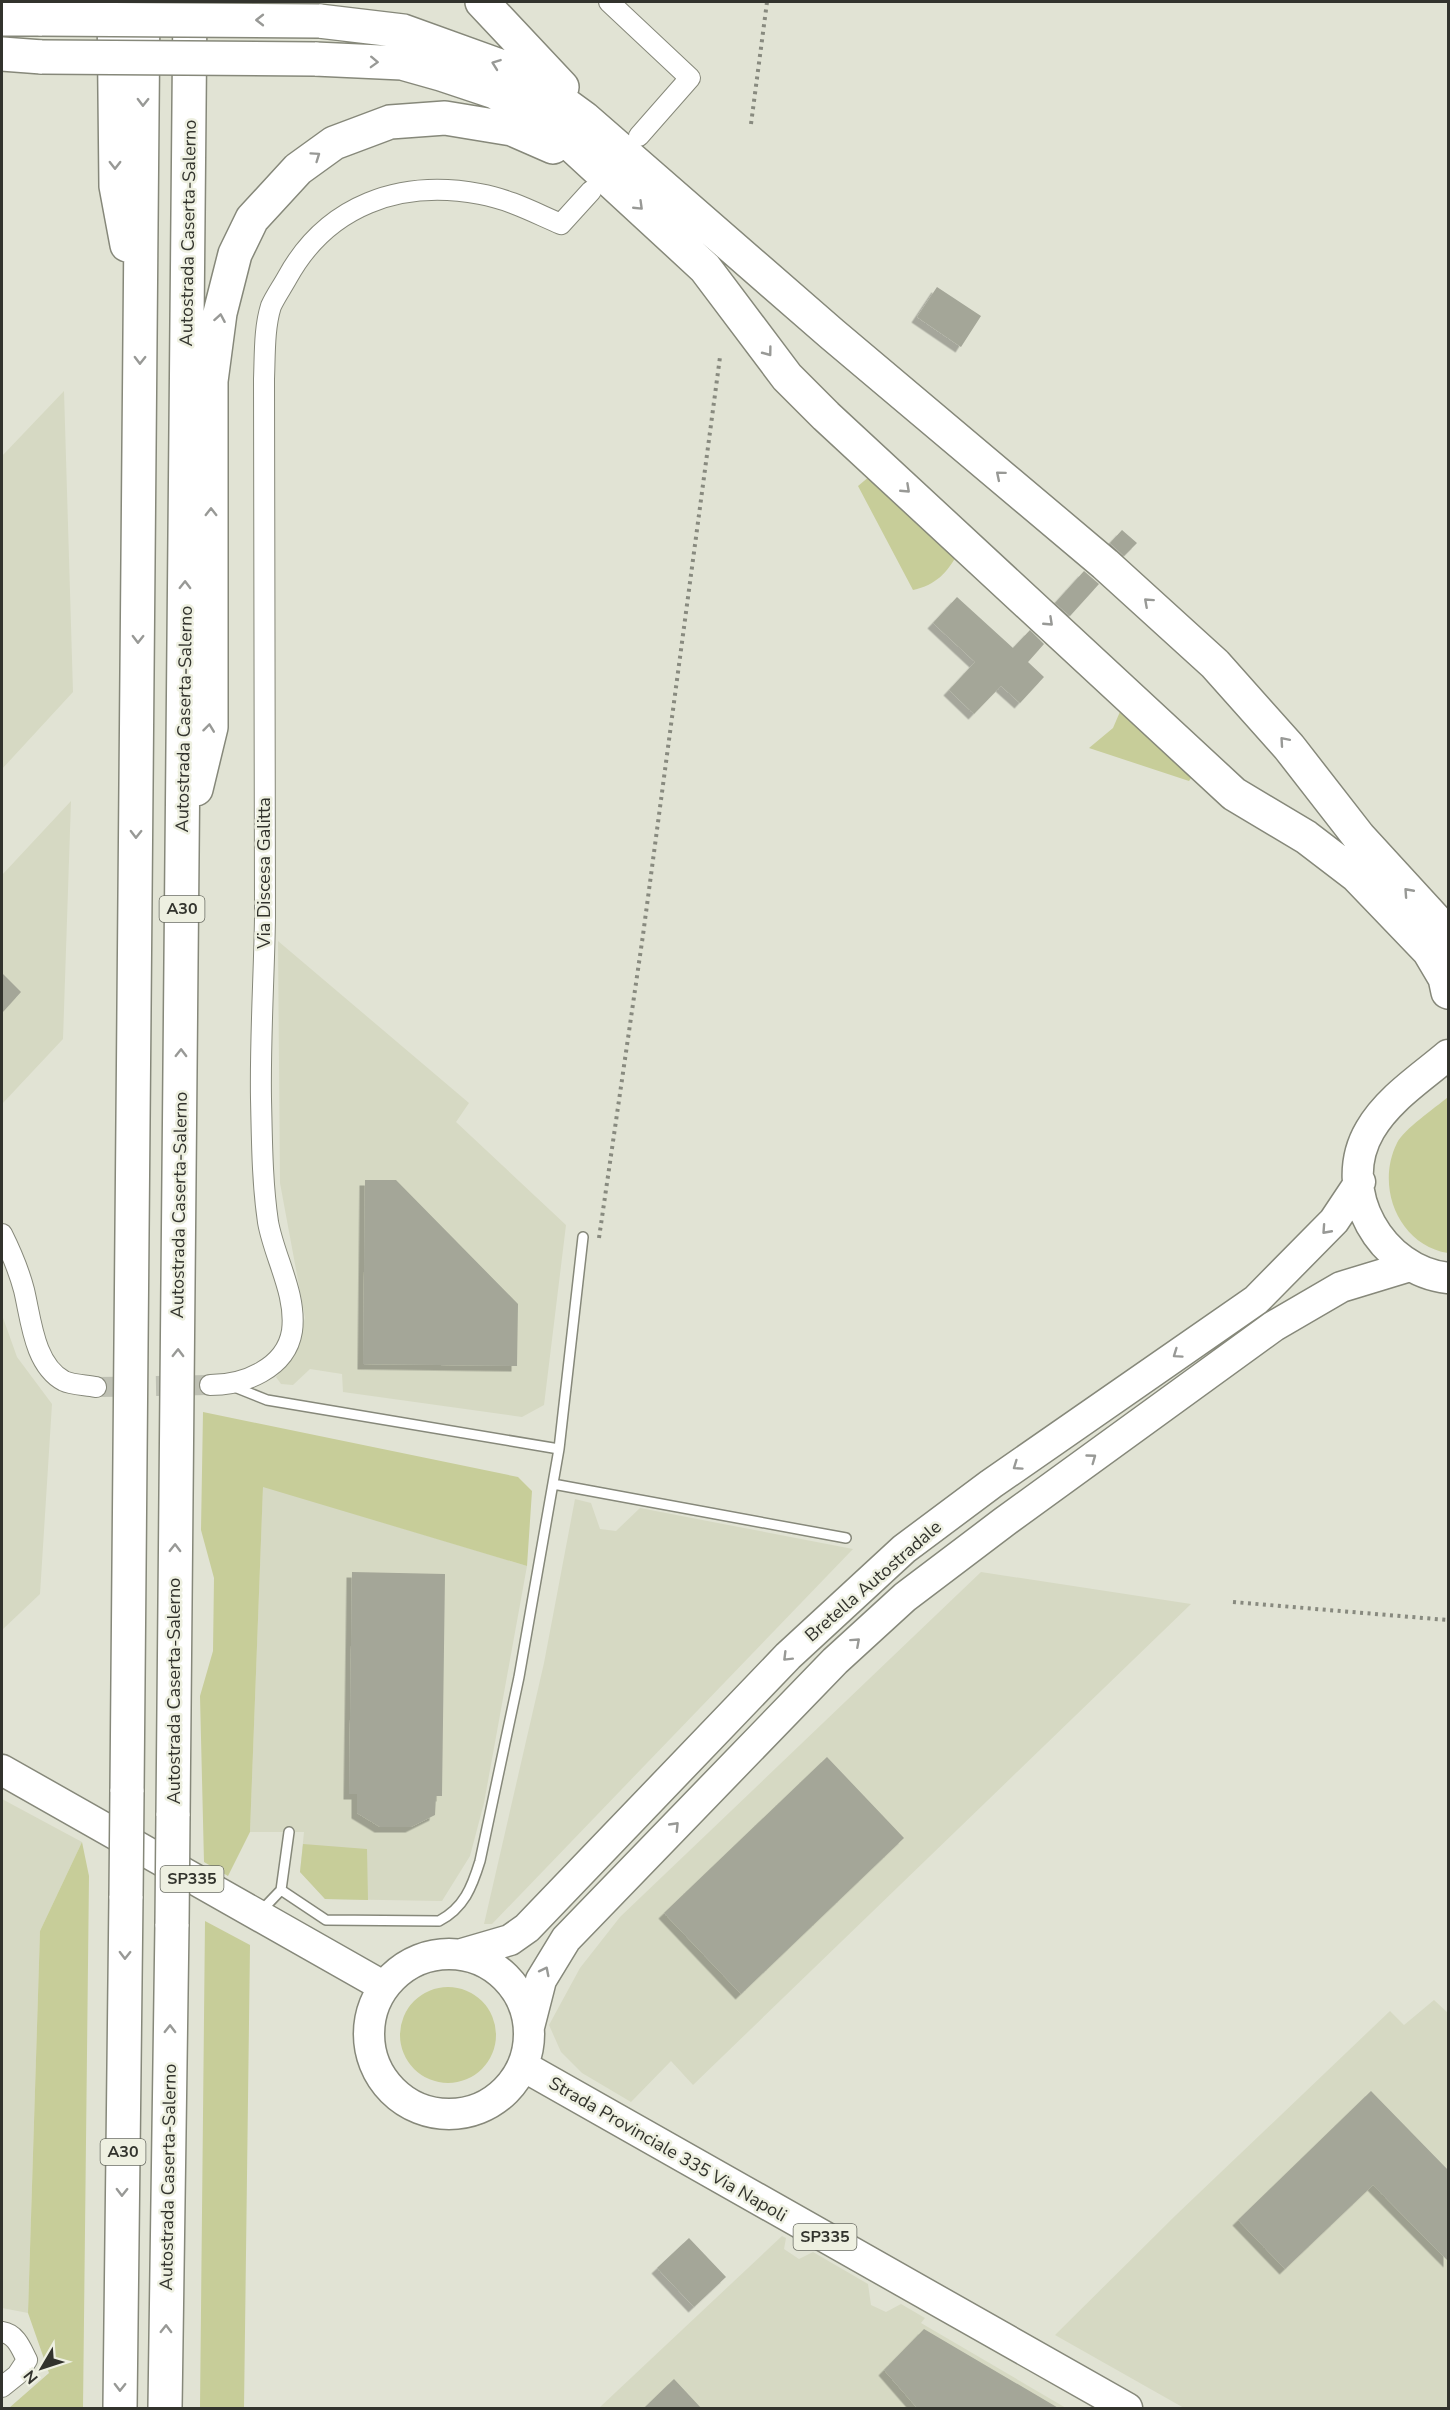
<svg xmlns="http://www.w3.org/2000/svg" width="1450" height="2410" font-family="'Nunito Sans',sans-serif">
<defs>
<filter id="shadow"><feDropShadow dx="-5.5" dy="5.5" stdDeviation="0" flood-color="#0004"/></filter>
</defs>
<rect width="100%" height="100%" fill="#e1e3d4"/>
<path fill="#d6d9c3" d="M64 391 73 692 2 769V456Z
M71 801 63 1039 2 1104V875Z
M278 941 469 1103 456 1122 566 1225 544 1405 522 1417 343 1392 342 1374 310 1369 293 1385 281 1384 276 1377 292 1359 305 1318 280 1183Z
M2 1315 17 1357 52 1404 40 1594 2 1630Z
M263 1486 527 1566 484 1803 470 1856 442 1901 325 1899 300 1872 304 1832H250Z
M575 1499 591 1503 600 1529 616 1531 640 1508 853 1549 492 1924H484L544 1663Z
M981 1572 1191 1604 693 2085 671 2061 631 2102 582 2073 561 2052 549 2025 580 1968 620 1917Z
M2 1799 82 1842 40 1931 28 2313 2 2308Z
M1434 2000 1448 2013V2408H1184L1055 2335 1176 2215 1390 2011 1404 2025Z
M782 2236 786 2238 784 2249 799 2259 813 2252 868 2284 871 2305 886 2312 901 2304 925 2318 921 2323 1066 2408H599Z"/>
<path fill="#c7cd99" d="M870 476 958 553C947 573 936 585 913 590L858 486Z
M1122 707 1196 771 1189 781 1089 748 1113 728Z
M1448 1097V1253C1399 1245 1375 1187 1397 1143 1404 1129 1435 1108 1448 1097Z
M203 1412 518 1477 532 1491 527 1566 263 1487 250 1832 228 1876 204 1862 200 1696 213 1651 214 1578 201 1530Z
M82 1842 89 1876 83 2408H9L49 2373 28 2313 40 1931Z
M303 1844 367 1849 368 1900 325 1899 300 1872Z
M205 1921 250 1945 244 2408H200Z
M400 2035a48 48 0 1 1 96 0a48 48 0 1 1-96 0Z"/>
<path fill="#a4a698" filter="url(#shadow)" d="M937 287 981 316 961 347 917 317Z
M1122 530 1137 543 1124 556 1110 543Z
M1084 571 1099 584 1070 616 1055 603Z
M957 597 1013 648 1030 630 1044 644 1028 662 1044 677 1020 703 1001 686 974 714 949 690 975 662 933 623Z
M2 973 21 992 2 1013Z
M365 1180H396L518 1304 517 1366 363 1364Z
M352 1572 445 1574 442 1796H436L435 1815 411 1827H380L357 1813V1794H349Z
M827 1757 904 1838 741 1994 664 1913Z
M1371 2091 1449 2171V2262L1373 2185 1285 2269 1238 2220Z
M689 2238 726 2277 694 2307 657 2268Z
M924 2329 1060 2409H918L884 2370Z
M674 2379 702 2409H643Z"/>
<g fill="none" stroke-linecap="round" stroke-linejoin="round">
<path stroke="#bec0b3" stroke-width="20" stroke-dasharray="20 10" stroke-linecap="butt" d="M96 1387 210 1385"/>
<defs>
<path id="lane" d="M232 1386 267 1400 559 1449
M553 1484 846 1538
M281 1890 326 1920 439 1921C464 1908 472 1887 480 1861L519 1677 559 1449 583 1237
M261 1911 281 1890 289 1832"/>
<path id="street" d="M609 2 690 78 639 136
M2 1234C11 1252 19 1271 24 1290 31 1319 34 1365 64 1381 72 1385 87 1385 96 1387
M210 1385C243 1385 286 1369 292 1331 297 1294 274 1257 268 1222 262 1181 262 1140 261 1099 260 1039 264 978 265 918 265 738 264 558 264 379 265 355 264 328 271 306 275 297 282 287 287 278 327 205 400 179 480 194 509 199 535 213 561 224L591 191
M2 2332C16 2334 21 2348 27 2360L17 2375 2 2387"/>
<path id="primary" d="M1448 1055C1421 1078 1388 1099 1370 1130 1334 1191 1382 1271 1448 1278
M2 1770 383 1986
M369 2034a80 80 0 1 1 160 0a80 80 0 1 1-160 0Z
M462 1954 510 1940 527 1928 788 1656 904 1549 991 1484 1256 1300 1334 1221 1360 1182
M529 2027 541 1980 566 1939 835 1661 905 1597 1004 1522 1274 1326 1341 1287 1410 1266
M523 2066 1127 2408"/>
<path id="highway" d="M114 2 116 186 127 245
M482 2 562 87
M2 19H42
M319 21 403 31 525 75 584 118 832 334 1105 564 1215 664 1289 747 1359 837 1448 934
M2 54 42 57
M315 59 402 63 441 74 495 92 550 125 705 268 787 377 826 416 1234 794 1306 837 1357 876 1429 951 1445 978 1448 992
M196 789 211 727V381L220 313 235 254 252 219 298 169 334 143 390 122 445 118 512 129 553 147
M127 1792 143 2
M173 1816 190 2
M120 2408 126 1896
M165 2408 172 1924"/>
</defs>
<use href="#lane" stroke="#86887a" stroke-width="12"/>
<use href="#street" stroke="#86887a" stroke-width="22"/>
<use href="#primary" stroke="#86887a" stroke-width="33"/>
<use href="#highway" stroke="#86887a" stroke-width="36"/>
<path stroke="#888a7f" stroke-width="4" stroke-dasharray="3 4.5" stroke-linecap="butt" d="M751 124 767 2
M599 1238 643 935 720 357
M1233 1602 1448 1620"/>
<use href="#lane" stroke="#fff" stroke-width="9"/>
<use href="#street" stroke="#fff" stroke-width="20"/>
<use href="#primary" stroke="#fff" stroke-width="30"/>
<use href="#highway" stroke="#fff" stroke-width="33"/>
<defs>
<path id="highway-bridge" d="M42 19 319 21
M42 57 315 59
M126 1896 127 1792
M172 1924 173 1816"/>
</defs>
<use href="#highway-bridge" stroke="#86887a" stroke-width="36" stroke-linecap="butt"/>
<use href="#highway-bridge" stroke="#fff" stroke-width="33"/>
</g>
<defs><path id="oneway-chevron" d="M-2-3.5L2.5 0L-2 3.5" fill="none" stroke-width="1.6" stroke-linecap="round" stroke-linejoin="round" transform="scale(1.5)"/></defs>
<g stroke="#989996">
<use href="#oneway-chevron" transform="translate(260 20) rotate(-180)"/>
<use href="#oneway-chevron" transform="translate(374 62) rotate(2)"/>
<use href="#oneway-chevron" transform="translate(496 64) rotate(-160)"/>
<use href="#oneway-chevron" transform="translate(143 102) rotate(91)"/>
<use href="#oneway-chevron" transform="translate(316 156) rotate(-35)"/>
<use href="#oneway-chevron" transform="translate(115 165) rotate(90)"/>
<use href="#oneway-chevron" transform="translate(639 206) rotate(44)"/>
<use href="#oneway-chevron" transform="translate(220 318) rotate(-80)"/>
<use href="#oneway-chevron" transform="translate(768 352) rotate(53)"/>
<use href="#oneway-chevron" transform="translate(140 360) rotate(91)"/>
<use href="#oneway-chevron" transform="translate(1000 475) rotate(-140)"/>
<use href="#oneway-chevron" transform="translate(906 489) rotate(43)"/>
<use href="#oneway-chevron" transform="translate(211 512) rotate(-90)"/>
<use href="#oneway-chevron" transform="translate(185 585) rotate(-89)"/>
<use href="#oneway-chevron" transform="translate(1148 602) rotate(-138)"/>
<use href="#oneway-chevron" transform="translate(1049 622) rotate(43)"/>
<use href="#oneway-chevron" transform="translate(138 639) rotate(91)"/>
<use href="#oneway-chevron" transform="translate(209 728) rotate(-83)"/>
<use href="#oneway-chevron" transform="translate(1284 741) rotate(-131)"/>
<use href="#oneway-chevron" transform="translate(136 834) rotate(91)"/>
<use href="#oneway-chevron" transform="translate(1408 892) rotate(-132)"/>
<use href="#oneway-chevron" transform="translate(181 1053) rotate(-89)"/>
<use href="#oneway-chevron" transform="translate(1326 1230) rotate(132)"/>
<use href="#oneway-chevron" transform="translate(178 1353) rotate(-89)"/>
<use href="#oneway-chevron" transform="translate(1177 1354) rotate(145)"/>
<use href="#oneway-chevron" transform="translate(1092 1458) rotate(-36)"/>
<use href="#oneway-chevron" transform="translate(1017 1466) rotate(145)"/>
<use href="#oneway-chevron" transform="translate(175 1548) rotate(-89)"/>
<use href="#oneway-chevron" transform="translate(856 1642) rotate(-42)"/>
<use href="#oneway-chevron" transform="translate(787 1657) rotate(135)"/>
<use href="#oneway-chevron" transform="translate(675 1826) rotate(-46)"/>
<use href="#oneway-chevron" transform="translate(125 1955) rotate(91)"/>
<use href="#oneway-chevron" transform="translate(545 1971) rotate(-63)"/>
<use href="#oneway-chevron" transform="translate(170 2029) rotate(-89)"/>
<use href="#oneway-chevron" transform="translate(122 2192) rotate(91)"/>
<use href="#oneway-chevron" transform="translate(166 2329) rotate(-89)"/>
<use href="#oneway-chevron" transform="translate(120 2387) rotate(91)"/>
</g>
<g text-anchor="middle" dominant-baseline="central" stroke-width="5" stroke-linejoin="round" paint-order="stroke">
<g fill="#eef0e1" stroke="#6a6c63" stroke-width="1.5">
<rect x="159.5" y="896" width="45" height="26" rx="4.5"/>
<rect x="160.5" y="1866" width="63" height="26" rx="4.5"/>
<rect x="100.5" y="2139" width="45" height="26" rx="4.5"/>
<rect x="793.5" y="2224" width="63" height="26" rx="4.5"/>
</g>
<g font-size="16" font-weight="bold" fill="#32332d">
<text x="182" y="909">A30</text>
<text x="192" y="1879">SP335</text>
<text x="123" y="2152">A30</text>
<text x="825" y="2237">SP335</text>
</g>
<g font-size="18" fill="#32332d" stroke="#eef0e1">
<text transform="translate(188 233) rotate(-89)">Autostrada Caserta-Salerno</text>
<text transform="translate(184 719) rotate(-89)">Autostrada Caserta-Salerno</text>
<text transform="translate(264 873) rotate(-90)">Via Discesa Galitta</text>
<text transform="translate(179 1205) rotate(-89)">Autostrada Caserta-Salerno</text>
<text transform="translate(873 1581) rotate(-41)">Bretella Autostradale</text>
<text transform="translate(174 1691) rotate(-90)">Autostrada Caserta-Salerno</text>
<text transform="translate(668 2149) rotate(30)">Strada Provinciale 335 Via Napoli</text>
<text transform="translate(168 2177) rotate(-89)">Autostrada Caserta-Salerno</text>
</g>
</g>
<rect width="1450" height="2410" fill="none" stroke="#32332d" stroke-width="6"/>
<g transform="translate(42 2368) rotate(231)" stroke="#eef0e1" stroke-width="4.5" paint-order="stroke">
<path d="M0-4.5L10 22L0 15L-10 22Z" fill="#32332d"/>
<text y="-9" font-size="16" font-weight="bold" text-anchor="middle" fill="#32332d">N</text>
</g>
</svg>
